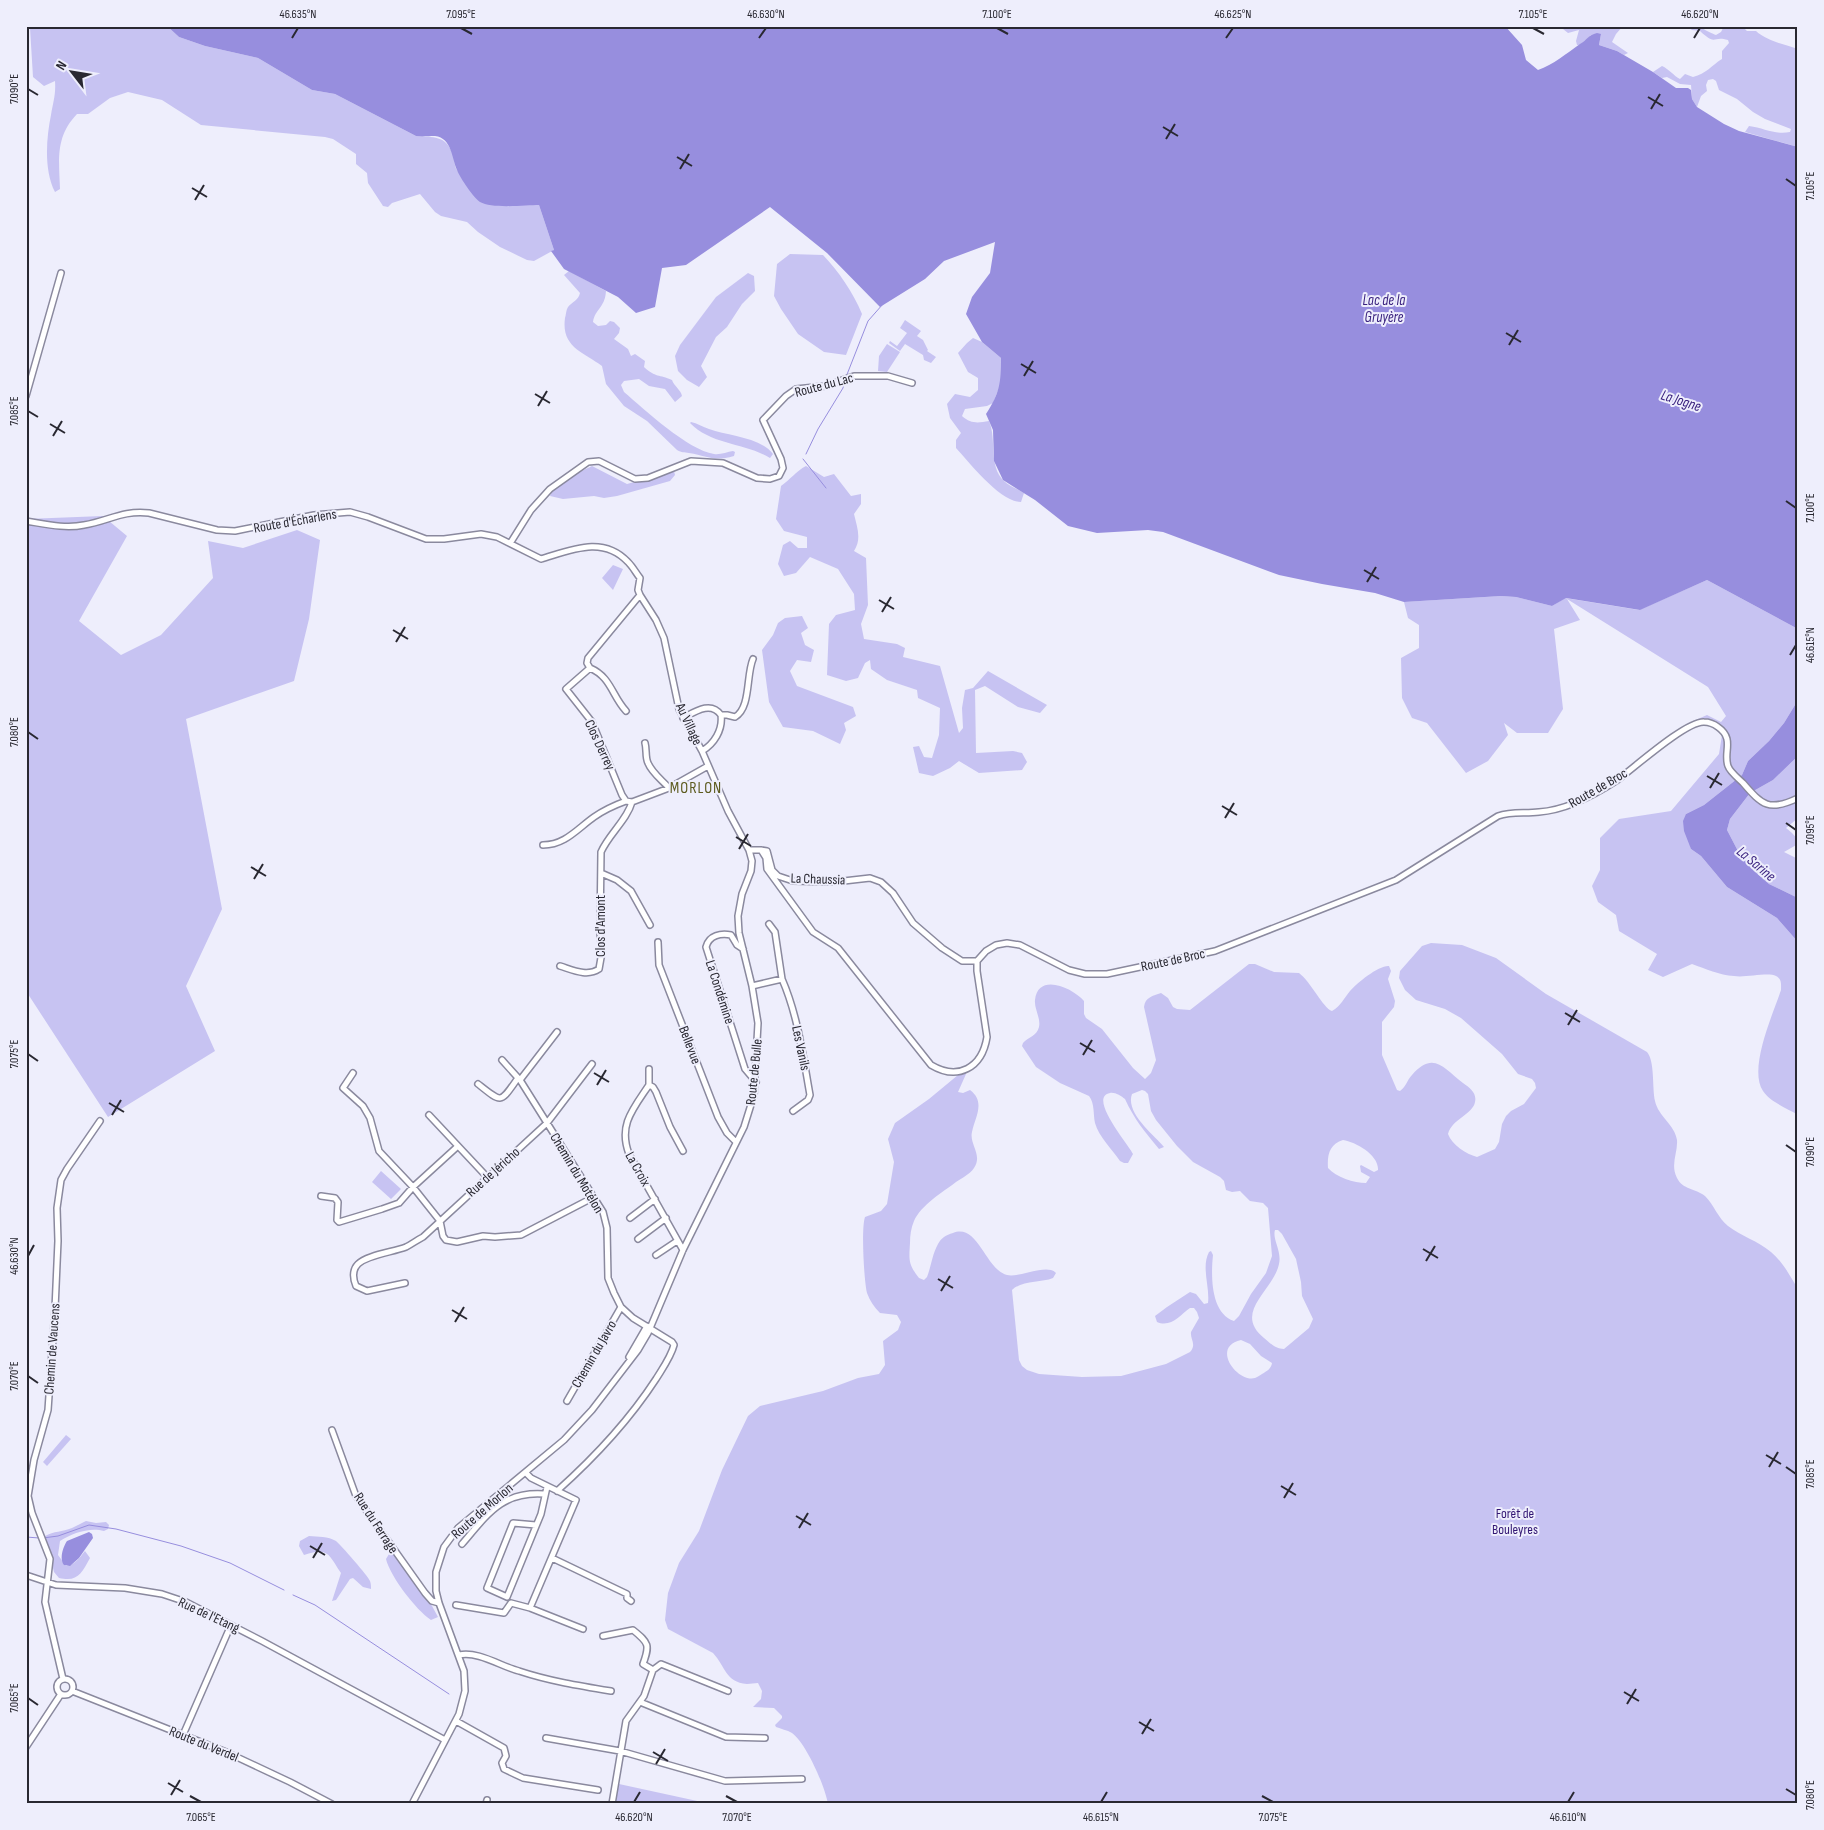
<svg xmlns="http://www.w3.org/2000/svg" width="1824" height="1830" font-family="'Sofia Sans Condensed',sans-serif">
<rect width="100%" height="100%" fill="#eeeefc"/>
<path fill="#c7c3f2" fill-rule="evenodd" d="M26 26H167L179 37 205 46 258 58 312 90 335 94 416 136C433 138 446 134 453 155 455 160 454 166 457 170 461 178 486 198 494 205H539L554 250 534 261 527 260 500 247 478 232 467 222 441 216 435 212 420 194 392 203 388 207 383 206 368 183 367 173 356 164V154L333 139 325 137 201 125 162 100 128 92 110 98 88 114H77C55 137 59 160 60 189L55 192C44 171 46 139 51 115 53 102 56 95 55 81L44 86 33 77 30 28H26Z
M1557 26H1623L1616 34 1612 42 1628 53 1624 55 1617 51 1599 45 1601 34 1591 35 1580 45H1577L1576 41 1579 30 1568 33 1563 29Z
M1686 26H1700C1702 29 1713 34 1716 35L1721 32 1724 26H1742L1747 31H1756C1767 41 1783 44 1798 49V147L1745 132 1749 126C1764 128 1775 135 1790 132L1791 129 1765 119 1753 112 1737 99 1719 90 1716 81 1713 79 1708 80 1706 85 1707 91 1701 96 1697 107 1692 99 1691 85 1680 84 1667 77 1662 78 1653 72 1662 66C1669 69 1674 76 1680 79L1685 74 1693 77C1706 74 1712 65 1722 59V51L1729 43 1728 40C1712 35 1717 47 1700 31L1692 30Z
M790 254 823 255C839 272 853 292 862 314L846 355 824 352 798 334 781 309 774 296 777 264Z
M569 271 606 291C605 308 595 309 593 322L598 326 606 325 610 321 614 322 620 328 619 333 614 339 628 349 631 356 635 354 645 361 644 367C656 378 659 374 672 380 674 386 681 390 682 396L675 402 665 389 649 386 639 379 624 381 621 385 624 392C645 410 688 450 714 454 720 455 727 452 733 451L735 452 734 456C713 462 708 456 689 453 684 452 682 453 677 450L647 421 624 406 606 384 602 366C583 352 561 347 565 318 566 315 566 310 568 307 573 301 578 301 580 293L564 275Z
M748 273 754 276 755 291 742 304 727 327 716 337 701 366 707 377 699 387 687 380 678 371 675 356 680 345 716 297Z
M905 320 921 331 917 336 923 340 928 350 927 351 936 357 931 363 924 360 923 355 905 344 900 351 889 343 890 341 897 346 907 333 900 328Z
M973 338 982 342 1001 358V383L993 403 987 406 965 409 962 416C971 424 978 423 989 421 997 439 988 466 1004 481 1009 486 1018 489 1024 493L1021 502C1000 502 970 463 956 448V440L961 433 950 418 947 404 955 394 970 397 978 390V378L968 372 958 353 967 343Z
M887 344 900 352 887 372 878 371 879 356Z
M691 422C697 423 703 427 709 429 728 436 760 437 773 454L770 458C746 443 711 445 690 423Z
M592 466 627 484 674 471 675 475 670 481 617 496 604 498 594 496 563 499 550 496C557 478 577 474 592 466Z
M806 466 824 477 834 474 851 496 861 494V504L854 514C857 527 862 539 854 551L866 558 868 605 861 624 864 639 897 644 905 648 903 657 940 666 959 733 963 728 962 708 965 690 973 688 988 671 1047 705 1040 713 1018 707 985 686 975 690 976 753 1013 751 1022 753 1027 762 1022 770 979 773 959 761 950 768 933 776 919 773 913 747 919 746 924 757 932 758 939 735 940 708 918 698 917 690 887 680 871 669 870 660 865 663 858 678 846 681 827 675 829 624 836 615 855 610 854 594 838 569 810 557 796 573 784 576 778 564 783 545 790 541 798 548H807V537L784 531 776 519 781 486C790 480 796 471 806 466Z
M103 516 127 536 79 621 121 655 161 635 213 578 208 541 243 548 297 530 320 540 309 619 294 681 186 719 222 909 186 986 215 1051 108 1117 26 991V519Z
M613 565 623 569 613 590 602 578Z
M1707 580 1798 629V697L1795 705 1784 723 1769 741 1748 761 1742 775 1704 805 1686 814 1691 849 1701 856 1727 887 1777 918 1798 942V1115C1787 1108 1770 1102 1763 1091 1748 1069 1773 1014 1781 990 1781 984 1782 979 1776 976 1768 972 1745 978 1734 976 1719 975 1706 969 1692 964L1663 977 1648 970 1657 954 1619 931 1616 915 1598 902 1592 886 1600 870V838L1619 819 1671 811 1719 754 1722 735 1717 726 1709 721 1691 722 1707 715 1721 722 1726 716 1708 687 1567 599 1580 620 1554 629 1563 709 1548 733H1517L1504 723 1508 735 1488 761 1466 773 1427 723 1412 718 1402 698 1401 658 1419 648V625L1408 618 1404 602 1501 596 1516 597 1552 606 1565 598 1639 610Z
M802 616 808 628 801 633 805 645 814 650 811 662 797 660 790 671 797 686 853 707 856 716 844 723 846 730 840 744 813 731 783 727 769 702 762 650 773 635 778 623 785 618Z
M1798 756V818L1786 828C1791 832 1798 837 1798 844L1784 852 1798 859V898L1769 884 1753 870 1739 853 1727 830 1730 819 1750 793 1773 780Z
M1431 943 1462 945 1496 958 1546 994 1647 1052C1655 1061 1652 1088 1655 1101 1658 1116 1675 1125 1677 1140 1678 1153 1670 1164 1677 1178 1683 1190 1695 1188 1705 1196 1714 1205 1718 1218 1728 1226 1741 1236 1758 1241 1771 1252 1783 1262 1790 1276 1798 1289V1804H828C825 1786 806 1743 792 1733 787 1730 781 1729 776 1727L775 1725 782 1718V1716L774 1708 753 1707 761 1699 762 1691 758 1683C754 1683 751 1684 747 1684 725 1682 726 1667 713 1653L668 1629 665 1620 668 1593 679 1563 699 1531 722 1470 748 1416 760 1406 823 1391 858 1378 879 1374 885 1365 883 1341 898 1330 901 1322 897 1315 880 1313C874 1307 870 1301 867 1293 864 1281 861 1228 865 1217L881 1211 887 1204 894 1162 888 1139 895 1123 929 1099 958 1075 965 1073 966 1074 958 1092 963 1093 970 1090C986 1102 975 1117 972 1132 969 1144 983 1155 974 1168 970 1174 962 1178 956 1182 943 1192 921 1205 914 1221 911 1228 910 1235 910 1243 909 1260 908 1264 919 1278L924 1280 927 1277C931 1267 932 1255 938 1244 941 1238 946 1235 953 1233 978 1223 985 1269 1007 1275 1020 1278 1047 1263 1056 1273L1053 1278C1041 1283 1022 1280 1012 1290L1019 1360 1022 1366 1027 1370 1039 1374 1082 1377 1121 1376 1166 1364 1190 1352C1197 1344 1190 1340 1191 1332L1199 1318 1197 1312 1194 1308H1190C1180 1315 1171 1328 1157 1322L1155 1316 1167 1307 1190 1292 1196 1294 1204 1304 1208 1303C1210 1287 1201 1267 1209 1252L1211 1251 1213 1255C1211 1274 1210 1313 1234 1321L1239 1316 1251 1294 1266 1273 1272 1256 1268 1208 1263 1203 1250 1201 1240 1191 1232 1192 1226 1190 1224 1181 1220 1177 1193 1162 1177 1146 1156 1120 1151 1111 1148 1094 1145 1091 1142 1090 1132 1094C1125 1113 1154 1135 1164 1147L1159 1149C1145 1132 1134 1119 1125 1099 1121 1096 1115 1092 1110 1093 1087 1097 1130 1146 1133 1154L1128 1163H1124L1120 1161C1112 1149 1099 1137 1095 1123 1093 1114 1095 1104 1089 1096L1060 1083 1036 1067 1022 1046 1023 1043C1028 1037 1037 1036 1039 1027 1041 1018 1034 1009 1035 1000 1038 972 1073 988 1084 1001V1014L1086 1018 1102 1029 1133 1068 1145 1079 1151 1073 1156 1060 1144 1007C1145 997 1153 996 1161 993L1168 998 1173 1007 1177 1009 1190 1010 1249 964H1255L1274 972 1299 973C1311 982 1323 1008 1332 1011 1341 1006 1344 998 1350 991 1357 983 1379 965 1389 966L1391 971 1388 979 1395 1001 1394 1007 1382 1022V1055L1397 1090 1400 1091C1406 1087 1407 1080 1412 1075 1434 1050 1444 1069 1463 1083 1470 1088 1477 1093 1475 1102 1473 1114 1452 1119 1448 1134 1452 1145 1466 1154 1477 1157L1495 1149 1499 1142 1502 1124 1506 1116 1511 1111 1524 1104 1536 1088 1535 1083 1532 1079 1518 1074 1502 1054 1461 1018 1445 1009 1416 1000 1405 990 1399 978 1400 971 1422 946ZM1343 1140C1356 1142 1379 1155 1378 1170L1374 1172 1361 1165 1360 1166 1361 1172 1370 1177 1366 1183C1354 1183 1336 1177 1328 1168 1327 1154 1330 1144 1343 1140ZM1275 1230H1278L1282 1234 1296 1259 1301 1282 1302 1296 1313 1319 1309 1328 1284 1349C1276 1349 1271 1344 1264 1338 1232 1312 1274 1290 1279 1264 1282 1251 1272 1239 1275 1230ZM1241 1340 1250 1344 1261 1356 1272 1363C1271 1369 1267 1371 1262 1374 1260 1375 1258 1377 1255 1378 1238 1383 1210 1347 1241 1340Z
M381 1171 401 1189 391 1199 372 1182Z
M66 1435 71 1439 47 1466 43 1462Z
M86 1521 96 1523 106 1522 109 1525 108 1529 104 1531C90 1527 72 1533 60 1541L58 1555 66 1566C74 1566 80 1557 85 1551L90 1558C81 1574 78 1582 59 1578L54 1572 45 1536C54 1531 62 1532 72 1528 77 1526 81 1523 86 1521Z
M309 1536C318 1537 328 1536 336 1541 340 1544 369 1577 370 1581 371 1584 371 1586 371 1589L363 1587 353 1578 350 1579 336 1600 332 1601 341 1573C328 1554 329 1547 304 1555L299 1546 300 1541Z
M393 1552 425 1593 438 1617 431 1620C416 1610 390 1576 386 1559L389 1554Z
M619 1784 711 1804H615Z"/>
<path fill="#978ede" d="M167 26H1505L1522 45 1526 60 1538 70C1553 65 1567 53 1580 44 1587 40 1588 35 1597 33L1601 34 1599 45 1617 51 1653 72 1676 88H1688L1691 90 1692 99 1697 107 1724 124 1739 131 1798 147V629L1707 580 1640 610 1566 598 1552 606 1516 597 1501 596 1404 602 1375 593 1322 584 1279 575 1163 532 1148 530 1097 533 1068 526 1035 500 1003 480 994 461 993 430 986 414C1000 393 1001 382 1001 358L982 342 966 314 972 297 990 273 995 242 944 261 925 279 880 307 827 253 770 207 686 265 662 268 655 307 636 313 618 297 564 269 551 251 554 250 539 205C525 205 492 209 480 202 474 198 460 178 457 170 452 159 452 138 435 136 429 136 422 137 416 136L335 94 312 90 258 58 205 46 179 37Z
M1798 697V756L1773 780 1750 793 1730 819 1727 830 1739 853 1753 870 1769 884 1798 898V942L1777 918 1727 887 1701 856 1691 849 1684 831 1683 821 1686 814 1704 805 1742 775 1748 761 1769 741 1784 723 1795 705Z
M89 1532 92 1534 93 1538 79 1558 70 1566 64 1565C59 1559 63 1547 67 1541Z"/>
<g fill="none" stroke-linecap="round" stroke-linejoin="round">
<path stroke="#978ede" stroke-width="1" d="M846 377 868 321 883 304
M806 454 818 429 843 388 844 383
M803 459 826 488
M26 1537 39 1538
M43 1538 58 1536 89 1525 116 1529 181 1546 230 1563 284 1590
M293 1595 315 1605 449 1694"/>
<defs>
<path id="minor" d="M26 396 61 273
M26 521C45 524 65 529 84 525 109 521 122 510 149 513L217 530 235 531 314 515 350 512 368 517 426 539H444L481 534 497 537 541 559C571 550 603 535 628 562 633 567 636 573 640 578L638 590 640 595 656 620 664 638 679 709 702 751 728 811 749 850 752 861 751 871 742 894 738 916 739 933 752 986 758 1023 754 1095 744 1127 683 1250 648 1333 638 1350 592 1410 564 1440 458 1528 444 1547 436 1572V1591L439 1603 464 1671 465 1691 459 1714 412 1804
M511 542 531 510 550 489 588 462 599 461 635 479 648 478 691 461 723 463 757 478 770 479 779 476 783 468 781 459 763 420 786 396 796 389 825 386 854 376H888L912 383
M590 668C611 677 612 696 626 711
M721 715H727L735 717C751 708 746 675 753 659
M683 718C696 711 711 701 721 715 723 730 714 744 702 751
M645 743C647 750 645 757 648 763 652 773 662 780 669 788
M632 802 626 801 622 795 592 722 566 689 590 668 587 663 588 658 640 595
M543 845C565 845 577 829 594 817 604 810 615 805 626 801
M749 850H761L766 858 767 869 813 932 838 948 931 1065C958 1081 982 1068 987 1037L977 971V961L986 951 996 945 1007 943 1020 945 1069 970 1085 974H1107L1215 951 1396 880 1498 816C1512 811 1525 814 1539 812 1567 810 1593 796 1616 781 1634 768 1686 721 1704 722 1709 722 1714 724 1718 727 1735 739 1723 752 1728 766 1730 772 1738 778 1743 783 1762 805 1769 812 1798 798
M761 850 767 851 772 870 778 876 793 881 835 882 870 878 881 882 893 893 913 923 942 948 962 961H977
M601 873 617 880 631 891 650 925
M769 924 775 932 782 979
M658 942 659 965 718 1117 727 1133 736 1142
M743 949 737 945 731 935C721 933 709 935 706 947L745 1069 756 1082
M560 966C573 970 587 977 599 969L602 952 600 933 601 852C609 834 627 820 632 802L669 788 708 766
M752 986 782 979C798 1016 803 1056 810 1095L808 1100 793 1111
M502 1060 520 1080 603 1212 607 1228 608 1278 614 1293 621 1307 633 1318 672 1342 674 1345C671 1357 662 1369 656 1379 628 1422 595 1457 557 1491
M353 1073 343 1088 363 1106 370 1118 379 1151 413 1187 458 1146
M520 1080 557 1032
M478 1084C503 1104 500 1103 518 1078
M649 1085V1069
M429 1115 488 1178
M683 1151 670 1127 656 1092 653 1087 649 1085C633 1109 618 1125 629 1154L683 1250
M321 1196 335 1198 338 1202 337 1220 339 1222 382 1209 399 1203 413 1187 440 1221 443 1236 446 1240 457 1242 483 1236 495 1237 521 1235 594 1197
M630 1218 655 1199
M638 1239 666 1218
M656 1255 677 1241
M405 1283 367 1291 356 1286C353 1279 352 1270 358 1264 367 1255 393 1252 406 1247 412 1244 417 1240 423 1237L547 1123 592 1064
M629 1357 647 1326
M567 1401 621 1307
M332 1430 356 1496 425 1593 432 1601 439 1603
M526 1473 531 1478 576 1500 530 1608
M536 1525 513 1523 487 1588 507 1597 541 1514 547 1487
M462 1544C487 1515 502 1491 544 1494
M552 1558 627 1594V1598L631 1601
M26 1575 56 1585 125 1588 162 1594 186 1602 262 1641 445 1740
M456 1605 504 1613 511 1603 530 1608 583 1629
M603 1636 633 1630C649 1643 650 1645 643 1664L653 1670
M459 1655C479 1651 500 1666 519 1671 549 1681 580 1686 611 1691
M63 1679 45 1602 50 1559 32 1513 28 1496 34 1460 48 1410 55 1309 58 1241 57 1208 61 1180 67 1169 100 1121
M57 1687a8 8 0 1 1 16 0a8 8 0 1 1-16 0Z
M72 1691 226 1752 290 1782 332 1804
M640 1702 726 1737 765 1738
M456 1721 504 1748 506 1756 502 1763 504 1769 523 1778 598 1790
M183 1735 231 1625
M546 1738 620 1751 725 1781 802 1779
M26 1747 61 1694
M486 1804 487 1800
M612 1804 626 1721 644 1696 653 1670 661 1664 728 1691"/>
</defs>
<use href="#minor" stroke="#8a899e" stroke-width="8"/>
<use href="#minor" stroke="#fff" stroke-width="5"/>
</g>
<path fill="none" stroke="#292831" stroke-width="2" d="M461 28 472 34M997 28 1008 34M1533 28 1544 34M292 38 298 28M759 38 766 28M1226 38 1233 28M1694 38 1700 28M28 89 38 95M1648 97 1663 106M1651 109 1660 94M1163 127 1178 136M1166 139 1175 124M677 157 692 166M680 169 689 154M1786 179 1796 186M192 188 207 197M195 200 204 185M1506 333 1521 342M1509 345 1518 330M1021 364 1036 373M1024 376 1033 361M535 394 550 403M538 406 547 391M28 411 38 417M50 424 65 433M53 436 62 421M1786 501 1796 508M1364 570 1379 579M1367 582 1376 567M879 600 894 609M882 612 891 597M393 630 408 639M396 642 405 627M1790 655 1796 645M28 732 38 739M1707 776 1722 785M1710 788 1719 773M1222 806 1237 815M1225 818 1234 803M1786 823 1796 830M736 837 751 846M739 849 748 834M251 867 266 876M254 879 263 864M1565 1013 1580 1022M1568 1025 1577 1010M1080 1043 1095 1052M28 1054 38 1061M1083 1055 1092 1040M594 1073 609 1082M597 1085 606 1070M109 1103 124 1112M112 1115 121 1100M1786 1145 1796 1152M1423 1249 1438 1258M28 1256 34 1245M1426 1261 1435 1246M938 1279 953 1288M941 1291 950 1276M452 1310 467 1319M455 1322 464 1307M28 1376 38 1383M1766 1455 1781 1464M1769 1467 1778 1452M1786 1467 1796 1474M1281 1486 1296 1495M1284 1498 1293 1483M796 1516 811 1525M799 1528 808 1513M310 1546 325 1555M313 1558 322 1543M1624 1692 1639 1701M28 1698 38 1705M1627 1704 1636 1689M1139 1722 1154 1731M1142 1734 1151 1719M653 1752 668 1761M656 1764 665 1749M168 1783 183 1792M1786 1789 1796 1795M171 1795 180 1780M190 1796 201 1802M726 1796 737 1802M1262 1796 1273 1802M634 1802 640 1792M1101 1802 1107 1792M1568 1802 1574 1792"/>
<g text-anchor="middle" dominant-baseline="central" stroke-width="4" stroke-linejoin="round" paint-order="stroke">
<g font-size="14" fill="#292831" stroke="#eeeefc">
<text transform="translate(824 385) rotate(-15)">Route du Lac</text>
<text transform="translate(295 521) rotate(-10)">Route d'Écharlens</text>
<text transform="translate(689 724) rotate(65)">Au Village</text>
<text transform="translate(600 745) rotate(65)">Clos Derrey</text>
<text transform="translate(1598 788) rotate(-30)">Route de Broc</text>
<text transform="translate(818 879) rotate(2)">La Chaussia</text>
<text transform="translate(600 926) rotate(-90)">Clos d'Amont</text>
<text transform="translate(1173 960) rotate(-12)">Route de Broc</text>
<text transform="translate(720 992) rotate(72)">La Condémine</text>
<text transform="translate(690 1045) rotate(69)">Bellevue</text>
<text transform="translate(801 1048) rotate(78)">Les Vanils</text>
<text transform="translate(754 1072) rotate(-84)">Route de Bulle</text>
<text transform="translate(638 1169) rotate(61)">La Croix</text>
<text transform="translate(493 1172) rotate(-42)">Rue de Jéricho</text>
<text transform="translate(577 1173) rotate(59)">Chemin du Motélon</text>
<text transform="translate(52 1349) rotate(-86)">Chemin de Vaucens</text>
<text transform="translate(594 1354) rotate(-60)">Chemin du Javro</text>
<text transform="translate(482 1511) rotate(-41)">Route de Morlon</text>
<text transform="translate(376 1523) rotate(57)">Rue du Ferrage</text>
<text transform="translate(209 1615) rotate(25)">Rue de l'Etang</text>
<text transform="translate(204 1744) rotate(22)">Route du Verdel</text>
</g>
<g font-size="14" fill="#321673" stroke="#eeeefc">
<text x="1515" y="1513">Forêt de<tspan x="1515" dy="16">Bouleyres</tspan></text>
</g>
<g font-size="15" font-style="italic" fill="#3a227f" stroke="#eeeefc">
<text x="1384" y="300">Lac de la<tspan x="1384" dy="17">Gruyère</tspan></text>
<text transform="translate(1681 401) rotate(18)">La Jogne</text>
<text transform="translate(1756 864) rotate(40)">La Sarine</text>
</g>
<g font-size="16" letter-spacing="1" fill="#5d5b1f" stroke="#eeeefc">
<text x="696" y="788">MORLON</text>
</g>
</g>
<rect width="1824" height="1830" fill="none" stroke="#eeeefc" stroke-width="55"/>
<g transform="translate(72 72) rotate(301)" stroke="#eeeefc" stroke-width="4" paint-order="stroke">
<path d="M0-4L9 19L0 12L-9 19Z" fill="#292831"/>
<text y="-8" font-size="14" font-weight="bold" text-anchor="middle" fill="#292831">N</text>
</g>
<rect x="28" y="28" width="1768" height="1774" fill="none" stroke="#292831" stroke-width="2"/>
<g font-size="12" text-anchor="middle" fill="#292831">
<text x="298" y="18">46.635°N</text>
<text x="461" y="18">7.095°E</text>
<text x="766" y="18">46.630°N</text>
<text x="997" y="18">7.100°E</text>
<text x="1233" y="18">46.625°N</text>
<text x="1533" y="18">7.105°E</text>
<text x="1700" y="18">46.620°N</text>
<text transform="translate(14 89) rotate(-90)" y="4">7.090°E</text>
<text transform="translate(1810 186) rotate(-90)" y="4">7.105°E</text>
<text transform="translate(14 411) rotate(-90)" y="4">7.085°E</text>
<text transform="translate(1810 508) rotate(-90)" y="4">7.100°E</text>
<text transform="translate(1810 645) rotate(-90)" y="4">46.615°N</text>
<text transform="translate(14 732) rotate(-90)" y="4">7.080°E</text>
<text transform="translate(1810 830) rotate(-90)" y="4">7.095°E</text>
<text transform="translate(14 1054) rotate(-90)" y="4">7.075°E</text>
<text transform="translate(1810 1152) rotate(-90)" y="4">7.090°E</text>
<text transform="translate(14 1256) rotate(-90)" y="4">46.630°N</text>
<text transform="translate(14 1376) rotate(-90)" y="4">7.070°E</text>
<text transform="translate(1810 1474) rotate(-90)" y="4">7.085°E</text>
<text transform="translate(14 1698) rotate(-90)" y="4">7.065°E</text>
<text transform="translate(1810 1795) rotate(-90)" y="4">7.080°E</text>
<text x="201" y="1821">7.065°E</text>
<text x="634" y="1821">46.620°N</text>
<text x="737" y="1821">7.070°E</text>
<text x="1101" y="1821">46.615°N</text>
<text x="1273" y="1821">7.075°E</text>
<text x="1568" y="1821">46.610°N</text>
</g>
</svg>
